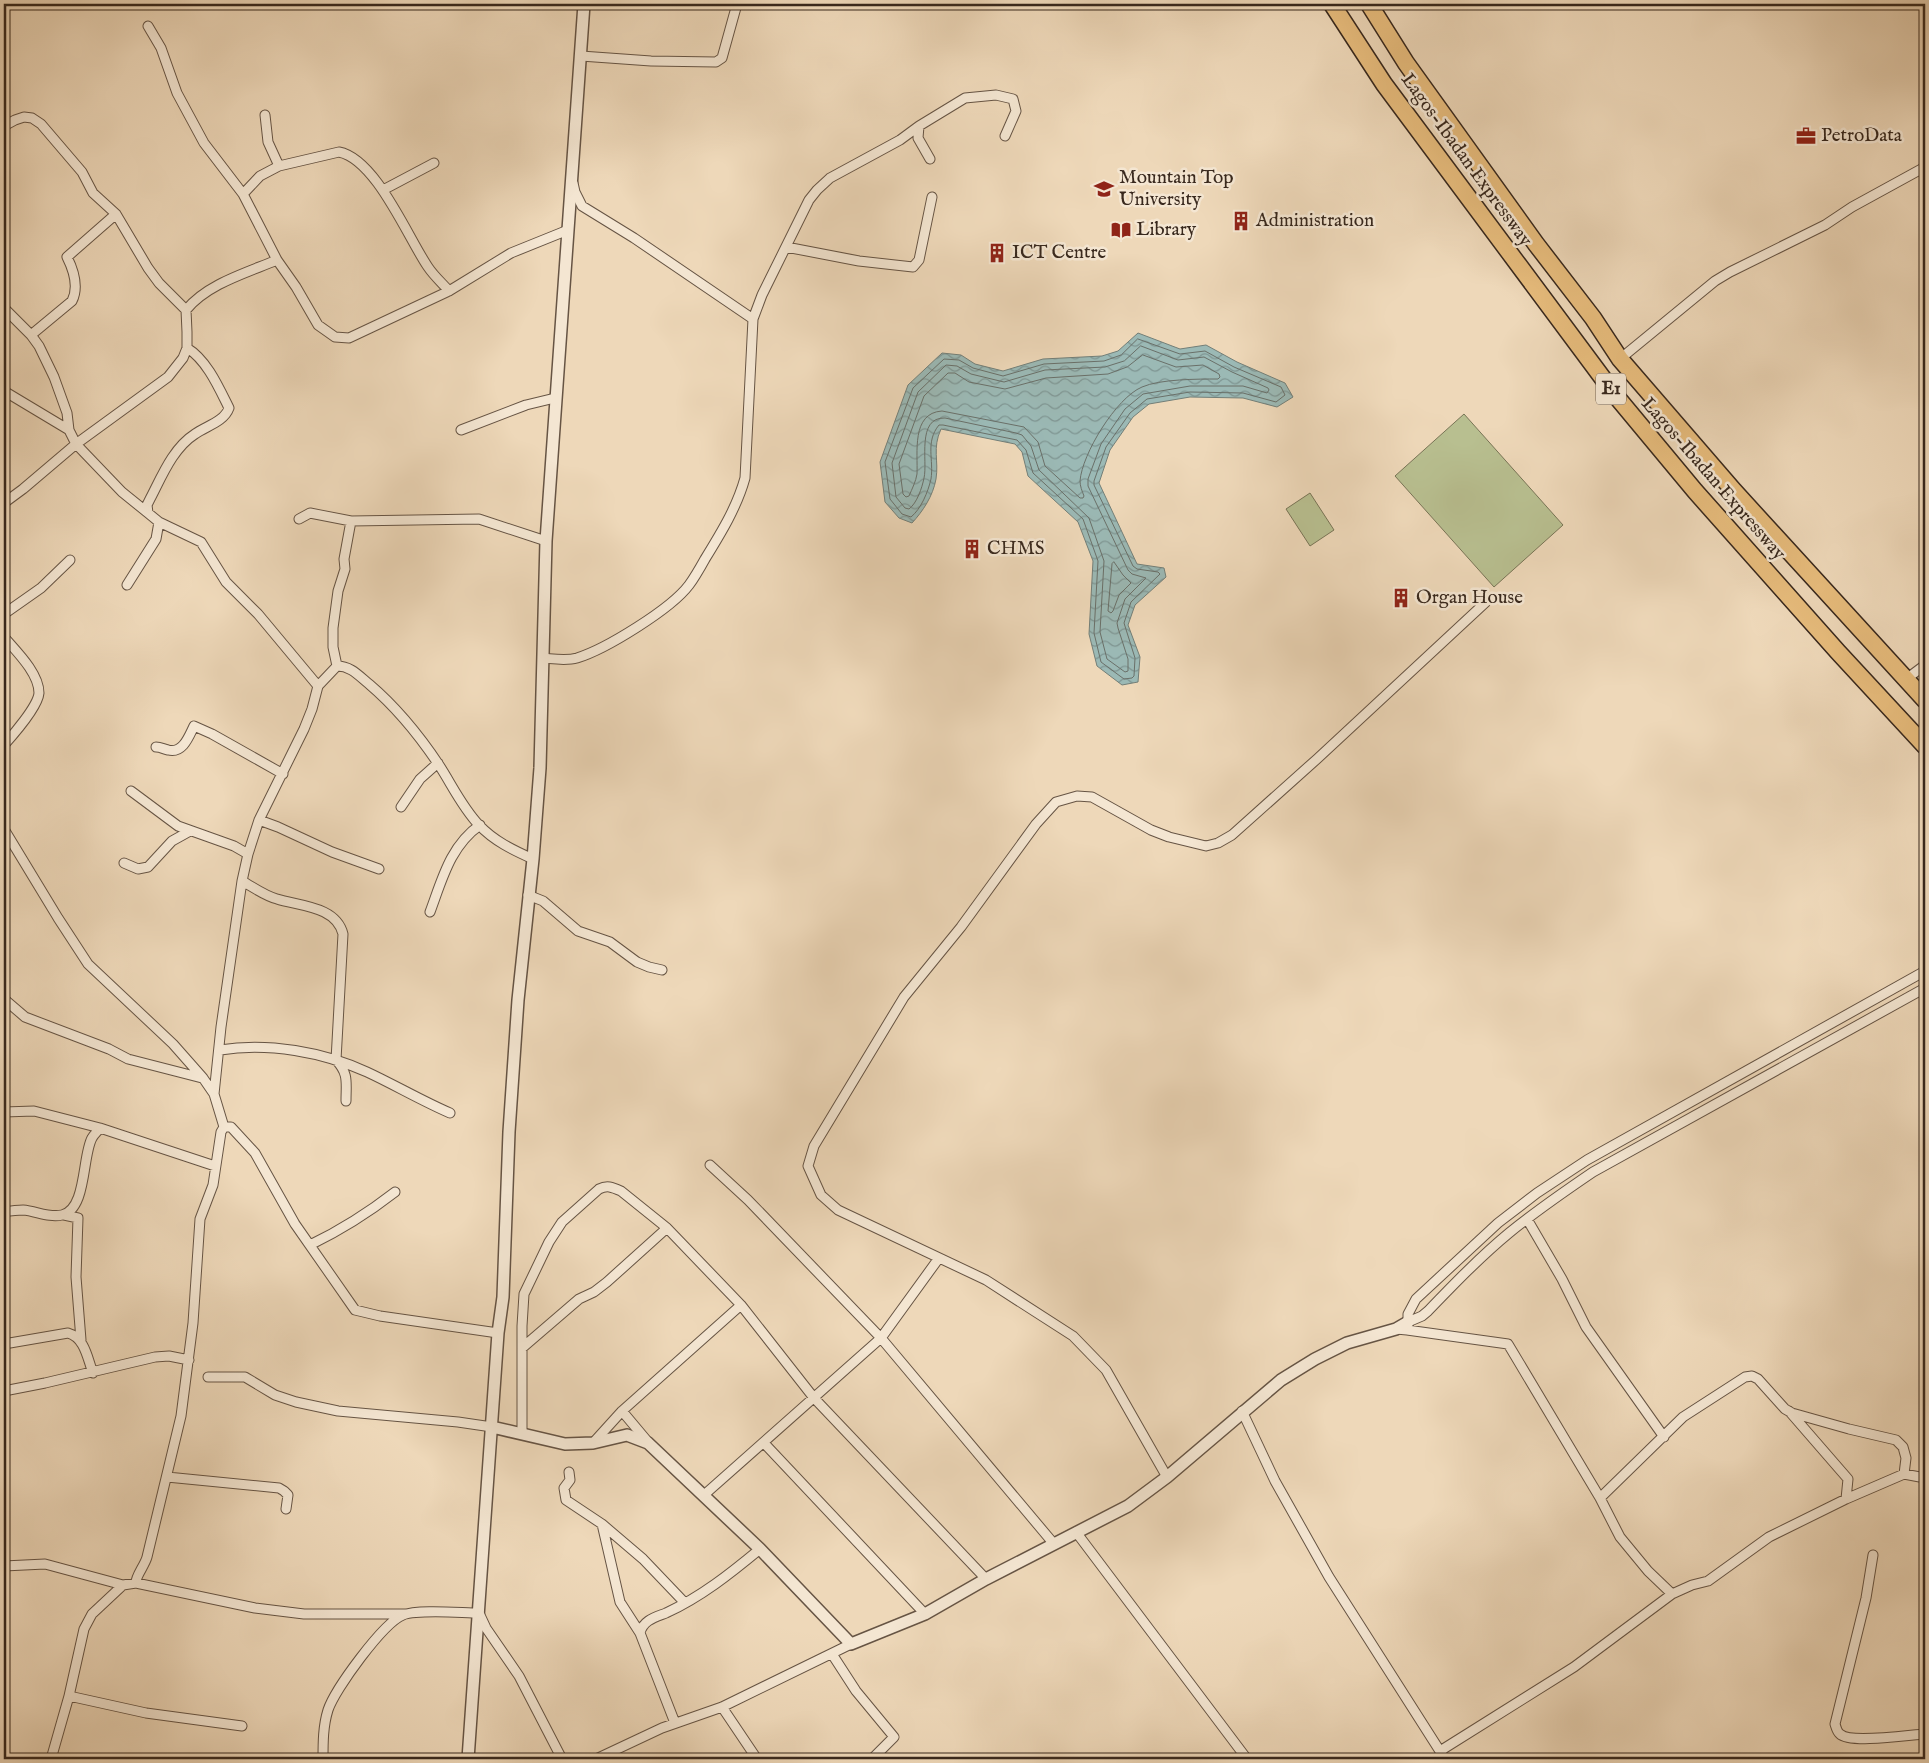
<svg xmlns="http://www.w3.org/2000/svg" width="1929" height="1763" font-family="'IM FELL English',serif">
<defs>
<pattern id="water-waves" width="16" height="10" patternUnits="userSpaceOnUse" patternTransform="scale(1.25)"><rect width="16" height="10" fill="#9bb9b5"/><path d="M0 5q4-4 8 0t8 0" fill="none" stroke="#7f9693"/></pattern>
</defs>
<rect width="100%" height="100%" fill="#eed8b9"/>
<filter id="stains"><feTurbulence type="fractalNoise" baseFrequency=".004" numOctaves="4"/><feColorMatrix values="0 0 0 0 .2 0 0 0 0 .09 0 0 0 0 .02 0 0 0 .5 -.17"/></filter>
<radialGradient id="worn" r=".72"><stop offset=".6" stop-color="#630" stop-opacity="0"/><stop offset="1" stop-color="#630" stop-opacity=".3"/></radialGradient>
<path fill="#b8bf90" stroke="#787456" d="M1464 414 1563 525 1494 587 1395 476Z
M1310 493 1334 530 1310 546 1286 509Z"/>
<path fill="url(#water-waves)" stroke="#737f78" d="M1138 333 1180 349 1206 345 1237 362 1285 383 1293 397 1277 407 1243 398 1190 397 1149 404 1133 417 1110 450 1099 483 1137 564 1164 568 1166 577 1135 605 1128 625 1140 657 1138 682 1122 685 1097 666 1089 634 1093 561 1078 522 1028 476 1022 452 1015 444 941 429C932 449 939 460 936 479 933 496 923 511 912 523L899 518 885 502 880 462 908 385 942 353 961 355 975 364 1003 371 1043 359 1102 356 1118 351Z"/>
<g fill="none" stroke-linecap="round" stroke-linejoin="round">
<path stroke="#6a7069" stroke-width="1" d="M1138 339 1180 354 1205 351 1234 367 1281 387 1285 395 1276 402 1243 393 1190 392 1147 399 1130 413 1106 447 1094 481V485L1133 566 1137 569 1158 572 1160 574 1131 602 1124 623 1135 658 1134 676 1132 678 1124 679 1101 662 1094 633 1098 561 1083 519 1033 473 1026 450 1017 440 943 425H939C925 442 934 460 931 479 928 492 921 509 911 517L902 514 890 499 885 462 913 388 944 359 959 360 973 368 1003 376 1044 364 1104 361 1121 355Z
M1141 346 1178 360 1204 357 1232 372 1268 388 1269 390 1267 393 1243 386H1190L1143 394 1125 409 1101 444 1088 479V486L1128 570 1132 574 1146 578 1125 599 1117 623 1118 628 1128 659V671L1125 672 1107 659 1100 632 1104 561 1089 518 1039 470 1031 446 1022 435 1016 433 945 418C916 417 928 462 924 478 922 488 917 503 909 509L905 508 896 497 892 463 918 392 946 365 957 366 971 374 1004 382 1045 370 1105 367 1124 361Z
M1143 355 1176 367 1203 365 1219 374 1220 377 1218 379C1198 379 1160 379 1142 387 1116 398 1082 454 1080 481 1080 486 1082 491 1084 496L1083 498H1080L1045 466 1038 442 1024 427 942 411C911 413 918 453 917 474 916 481 912 489 909 496L906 497 903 494 899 464 924 396 948 373H955L969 382 1005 389 1046 378 1108 374 1127 367Z
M1114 562 1123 575 1131 583 1119 595 1113 611 1111 613 1108 611 1112 564Z"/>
<defs>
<path id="minor" d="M148 26 161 48 177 93 204 143 243 194 277 260 296 287 318 325 335 337 349 338 449 291 511 253 568 230
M581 56 651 61 716 62 722 58 737 4
M265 115 268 142 279 166
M4 126 15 120 24 117 32 118 41 124 82 172 93 193 116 214 148 268 159 283 186 310 187 332V348L183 358 168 377 76 444 23 489 4 503
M919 126 965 98 996 95 1013 99 1016 111 1005 136
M573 183 575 192 582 206 634 238 753 319
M383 190 434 163
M243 194 260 176 279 166 339 152C376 159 408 238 428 267 434 276 442 283 449 291
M786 247 859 261 913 267 919 260 932 197
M4 308 31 335 39 346 54 377 67 413 69 430 76 444 122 492 148 513 159 522 201 542 226 582 258 614 318 686
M186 310C207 284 246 273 277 260
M31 335 72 301C79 287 74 271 67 257L116 214
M1620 359 1715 281 1730 272 1825 225 1852 207 1925 167
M4 391 69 430
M461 430 526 405 555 398
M148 513 147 505 150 499C162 476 173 448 195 434 206 426 224 422 229 408 219 388 207 360 187 348
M299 519 310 513 351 521 479 519 546 541
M127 585 156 539 159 522
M4 614 41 588 70 560
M4 637C16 651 39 673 39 693 38 706 13 735 4 745
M543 658C555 659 566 661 577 658 606 649 671 609 689 585 695 577 700 568 705 559 721 533 737 507 745 478L753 319 762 295 809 200 817 190 830 178 900 140 919 126 918 138 930 159
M337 666 333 647V628L338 591 345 569 344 559 351 521
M1905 680 1925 665
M156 747C161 747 163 749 168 750 183 754 189 736 194 726L212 734 283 774
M131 791 178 826 234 846 248 854
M401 807 420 779 438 763
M259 820 278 827 332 852 379 869
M4 829 58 918 88 964 173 1044 203 1078 214 1094 224 1127 221 1132 213 1185 200 1219 193 1323 181 1416 147 1557C145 1565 135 1577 136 1583
M124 863 138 869 148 867 172 841 190 831
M242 881C253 887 265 896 277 899 299 906 336 906 343 934L336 1060C349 1074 346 1082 346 1101
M528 895 543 901 578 931 610 942 637 962 649 967 662 970
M430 912C442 880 450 846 480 825
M1925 971 1587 1160 1537 1193 1498 1223 1416 1299 1408 1314V1322L1422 1316 1428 1311C1454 1284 1480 1257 1509 1233 1536 1211 1565 1191 1593 1172L1925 988
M4 999 25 1017 109 1049 128 1059 202 1078
M220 1050C268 1042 323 1052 367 1072 395 1085 422 1101 450 1113
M214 1094 221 1027 242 881 248 854 259 820 304 729 312 709 318 686 337 666C351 666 359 676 369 684 396 707 419 735 439 765 452 785 462 807 479 825 494 841 513 850 533 859
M4 1112 34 1111 100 1128 215 1166
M224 1127H231L255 1153 295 1224 355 1310 380 1316 498 1333
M710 1165 748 1200 881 1338 1054 1544
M4 1212C10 1211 17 1210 23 1210 36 1211 49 1218 62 1215 87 1209 82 1156 92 1138 94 1134 98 1131 100 1128
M64 1215 78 1218 76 1277 81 1340
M1527 1219 1562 1279 1586 1327 1664 1437
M310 1245C341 1230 368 1213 395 1192
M1396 1329 1407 1330 1508 1344 1600 1498 1620 1537 1648 1571 1672 1594 1692 1585 1708 1581 1769 1537 1846 1499 1904 1474 1925 1478
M4 1344 68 1333C85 1338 87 1357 93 1373
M522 1348 579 1299 594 1292 607 1282 667 1228
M208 1377H245L275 1395 296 1402 338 1411 458 1422 492 1427
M4 1391 45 1383 155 1357 169 1356 189 1360
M622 1411 648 1442
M1242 1411 1275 1481 1329 1577 1445 1759
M1789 1411 1848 1479 1846 1499
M522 1434V1326L524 1294 549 1242 562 1222 599 1189C607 1185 612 1187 621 1191L667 1228 741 1305 814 1398 986 1579
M593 1443 622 1411 741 1305
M764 1443 925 1614
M569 1472 570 1480 564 1488 566 1500 602 1524 643 1559 685 1603
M167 1477 279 1488 284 1491 288 1495 286 1509
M1167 1477 1106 1370 1073 1336 986 1280 838 1210 821 1195 808 1166 814 1146 904 997 961 927 1036 824 1056 802 1077 796 1092 797 1151 830 1169 837 1206 846 1218 843 1232 835 1317 759 1486 602
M704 1495 881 1338 939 1258
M1600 1498 1683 1417 1745 1377 1752 1376 1758 1379 1785 1409 1792 1413 1849 1429 1896 1440 1903 1447 1906 1458 1904 1474
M602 1524 620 1602 640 1633
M1076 1532 1247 1759
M1873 1555 1866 1598 1835 1724C1836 1727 1837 1732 1840 1734 1850 1744 1909 1735 1925 1734
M4 1566 45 1564 123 1585
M832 1654 856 1691 894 1737 874 1757
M69 1696 146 1713 242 1726
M722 1707 757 1759
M675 1723 640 1633C643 1620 656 1617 666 1613 701 1597 731 1573 760 1549
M1440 1751 1574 1667 1672 1594
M51 1759 69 1696 84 1629 92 1614 123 1585 136 1583 255 1608 304 1614H405
M323 1759C323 1743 323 1726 328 1710 335 1689 383 1623 403 1615 418 1609 462 1613 479 1613L486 1628 519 1676 562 1759
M596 1759 662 1728 722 1707 851 1644"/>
<path id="tertiary" d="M492 1427 565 1444 593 1443 627 1435 648 1443 760 1549 851 1644 925 1614 986 1579 1128 1506 1167 1477 1281 1380 1315 1359 1347 1343 1396 1329 1408 1322
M468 1759 498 1333 503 1297 509 1132 518 1000 533 859 540 768 546 541 584 4"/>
<path id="motorway" d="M1332 4 1384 84 1616 396 1695 491 1838 652 1925 746
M1369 4 1406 63 1536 244 1593 318 1620 359 1734 491 1925 700"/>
</defs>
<use href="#minor" stroke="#665444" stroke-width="11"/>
<use href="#tertiary" stroke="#665444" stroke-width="14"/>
<use href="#motorway" stroke="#38281d" stroke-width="19"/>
<use href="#minor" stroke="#f4e6d2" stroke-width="9"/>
<use href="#tertiary" stroke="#f4e6d2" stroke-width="11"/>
<use href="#motorway" stroke="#e7bc7c" stroke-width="16"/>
</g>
<defs>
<symbol id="office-bare" viewBox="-9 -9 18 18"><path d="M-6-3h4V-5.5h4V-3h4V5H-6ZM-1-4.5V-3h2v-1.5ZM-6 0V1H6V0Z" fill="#8f2418" stroke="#f4e6d2" stroke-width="2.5" paint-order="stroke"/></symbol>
<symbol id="school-bare" viewBox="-9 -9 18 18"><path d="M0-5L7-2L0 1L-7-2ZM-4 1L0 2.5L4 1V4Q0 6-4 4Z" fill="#8f2418" stroke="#f4e6d2" stroke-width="2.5" paint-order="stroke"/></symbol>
<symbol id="building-bare" viewBox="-9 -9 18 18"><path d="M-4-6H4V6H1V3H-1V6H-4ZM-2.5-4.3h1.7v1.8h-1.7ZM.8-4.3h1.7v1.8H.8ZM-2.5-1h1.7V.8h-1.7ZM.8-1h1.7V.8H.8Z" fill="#8f2418" stroke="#f4e6d2" stroke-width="2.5" paint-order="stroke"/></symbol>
<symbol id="library-bare" viewBox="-9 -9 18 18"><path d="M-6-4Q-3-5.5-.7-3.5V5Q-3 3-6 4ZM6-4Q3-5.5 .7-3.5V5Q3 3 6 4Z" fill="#8f2418" stroke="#f4e6d2" stroke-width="2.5" paint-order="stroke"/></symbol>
</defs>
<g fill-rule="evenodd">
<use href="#office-bare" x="1792" y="122" width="28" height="28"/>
<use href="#school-bare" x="1090" y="175" width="28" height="28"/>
<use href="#building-bare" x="1227" y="207" width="28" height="28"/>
<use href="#library-bare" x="1107" y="216" width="28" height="28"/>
<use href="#building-bare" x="983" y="239" width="28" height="28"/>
<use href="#building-bare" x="958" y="535" width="28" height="28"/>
<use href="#building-bare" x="1387" y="584" width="28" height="28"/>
</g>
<g text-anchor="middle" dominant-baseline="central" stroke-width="5" stroke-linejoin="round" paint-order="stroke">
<rect fill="#f4e6d2" stroke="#706153" stroke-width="1" x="1596" y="373.5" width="30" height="31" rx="4"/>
<g font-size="18" font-weight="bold" fill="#38281d">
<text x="1611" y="389">E1</text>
</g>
<g font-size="19" fill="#38281d" stroke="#f4e6d2" text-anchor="start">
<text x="1821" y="136">PetroData</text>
<text x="1119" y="178">Mountain Top<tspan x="1119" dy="22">University</tspan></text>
<text x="1256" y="221">Administration</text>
<text x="1136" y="230">Library</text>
<text x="1012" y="253">ICT Centre</text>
<text x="987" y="549">CHMS</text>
<text x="1416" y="598">Organ House</text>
</g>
<g font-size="19" fill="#38281d" stroke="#f4e6d2">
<text transform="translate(1466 160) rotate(54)">Lagos-Ibadan Expressway</text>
<text transform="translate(1713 479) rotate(49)">Lagos-Ibadan Expressway</text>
</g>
</g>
<rect width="1929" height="1763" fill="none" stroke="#eed8b9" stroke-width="20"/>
<rect x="5" y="5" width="1919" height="1753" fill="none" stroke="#38281d" stroke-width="2.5"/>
<rect x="10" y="10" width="1909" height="1743" fill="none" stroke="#38281d"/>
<rect width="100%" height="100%" filter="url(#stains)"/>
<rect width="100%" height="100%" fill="url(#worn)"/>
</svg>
